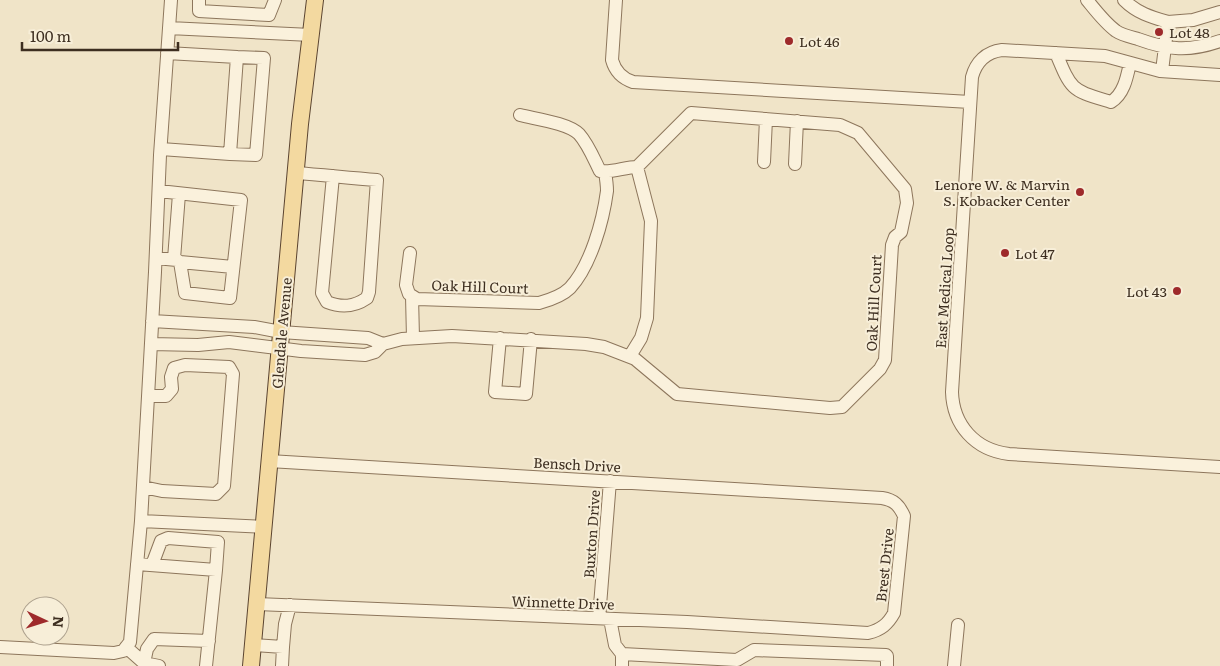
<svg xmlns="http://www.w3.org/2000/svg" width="1220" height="666" font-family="Literata,serif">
<rect width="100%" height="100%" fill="#f0e4c8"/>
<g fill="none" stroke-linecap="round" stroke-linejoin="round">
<defs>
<path id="minor" d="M199 0V11L269 15 275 0
M616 0 612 60C615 71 621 78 633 82L970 102
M1087 0C1096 11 1105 23 1116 31 1122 35 1131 37 1138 39 1168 50 1189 52 1220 41
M1124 0C1137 13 1151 17 1168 22L1162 71
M1168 22 1193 20 1220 12
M169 28 311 35
M167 53 237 57
M1056 53C1072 92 1072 90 1111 102 1124 94 1127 77 1130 63
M237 57 264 58 256 155 230 154Z
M1220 75 1160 71 1105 56 1002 50C986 52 976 62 972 77L952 392C953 425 975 450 1009 454L1220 467
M520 115C536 119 568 123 579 134 588 144 594 159 600 171 612 173 625 167 637 167L651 221 647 318 641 338 630 356
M161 149 230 154
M764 162 766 119
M795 164 797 121
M296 173C323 175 350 178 377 180L369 292 367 298C354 307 342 308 327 302L322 293 333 176
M410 253 406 285 409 294 417 299 539 303C550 300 562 296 570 288 591 265 603 221 607 191 607 185 606 178 605 172
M156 258 177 260 180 262 185 293 230 298 241 200 159 191
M174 259 179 194
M180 262 233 267
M412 296 413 338
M152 321 254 327 281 332 368 338 383 344
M500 338 495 392 526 394 531 339
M151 344 198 345 229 342 301 351 365 355 375 352 383 344 402 339 452 336 586 344 604 347 635 359 677 394 830 408 842 407 880 369 885 360 892 245 895 237 901 232 907 203 905 189 858 133 840 125 691 113 637 167
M143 487 162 491 216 494 224 486 233 374 229 367 185 365 174 368 171 377 172 389 166 396H148
M141 521 264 527
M137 564 216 570 206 666
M152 565 161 541 168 538 218 542 216 570
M257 604 687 622 868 633C881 630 888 624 894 613L904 516C899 505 894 500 882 498L269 461
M599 618 610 481
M610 619 615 645 622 654V666
M253 645 283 647 282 666
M0 647 114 653 123 651 130 642 141 521 155 272 160 155 171 0
M126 647 144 663 159 666
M283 647 285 624 290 605
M622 654 737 660 754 650 886 655 887 656V666
M144 663 147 649 154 639 209 641
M954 666 958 625"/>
<path id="major" d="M251 666 300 124 315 0"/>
</defs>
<use href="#minor" stroke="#8d765c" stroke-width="14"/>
<use href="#major" stroke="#5b4430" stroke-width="18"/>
<use href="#minor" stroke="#faf1dc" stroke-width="12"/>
<use href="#major" stroke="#f3d9a0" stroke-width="16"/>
</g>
<g fill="#9e2a2b" stroke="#f7eed8" stroke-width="2">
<circle cx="1159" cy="32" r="5"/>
<circle cx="789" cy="41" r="5"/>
<circle cx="1080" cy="192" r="5"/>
<circle cx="1005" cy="253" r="5"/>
<circle cx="1177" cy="291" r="5"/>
</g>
<g text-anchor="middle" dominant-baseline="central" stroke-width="4" stroke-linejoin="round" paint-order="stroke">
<g font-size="14" fill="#3d2e20" stroke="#f7eed8" text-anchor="start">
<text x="1169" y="32">Lot 48</text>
<text x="799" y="41">Lot 46</text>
<text x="1070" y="184" text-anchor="end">Lenore W. &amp; Marvin<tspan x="1070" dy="16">S. Kobacker Center</tspan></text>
<text x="1015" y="253">Lot 47</text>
<text x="1167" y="291" text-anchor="end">Lot 43</text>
</g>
<g font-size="14" fill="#3d2e20" stroke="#f7eed8">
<text transform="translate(480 286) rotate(2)">Oak Hill Court</text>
<text transform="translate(944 288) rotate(-86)">East Medical Loop</text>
<text transform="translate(873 303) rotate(-87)">Oak Hill Court</text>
<text transform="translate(281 333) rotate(-85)">Glendale Avenue</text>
<text transform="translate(577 464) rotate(3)">Bensch Drive</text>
<text transform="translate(591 534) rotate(-86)">Buxton Drive</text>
<text transform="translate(884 565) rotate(-84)">Brest Drive</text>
<text transform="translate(563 602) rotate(2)">Winnette Drive</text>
</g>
</g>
<g transform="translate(45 621) rotate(94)"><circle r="24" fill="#f7eed8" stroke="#ada18e"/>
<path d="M0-4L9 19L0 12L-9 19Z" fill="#9e2a2b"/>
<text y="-8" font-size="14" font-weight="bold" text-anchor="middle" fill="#3d2e20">N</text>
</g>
<path d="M22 42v8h156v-8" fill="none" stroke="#3d2e20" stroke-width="2.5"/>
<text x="30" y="42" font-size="15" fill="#3d2e20" stroke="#f7eed8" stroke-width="4" paint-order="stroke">100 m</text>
</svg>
